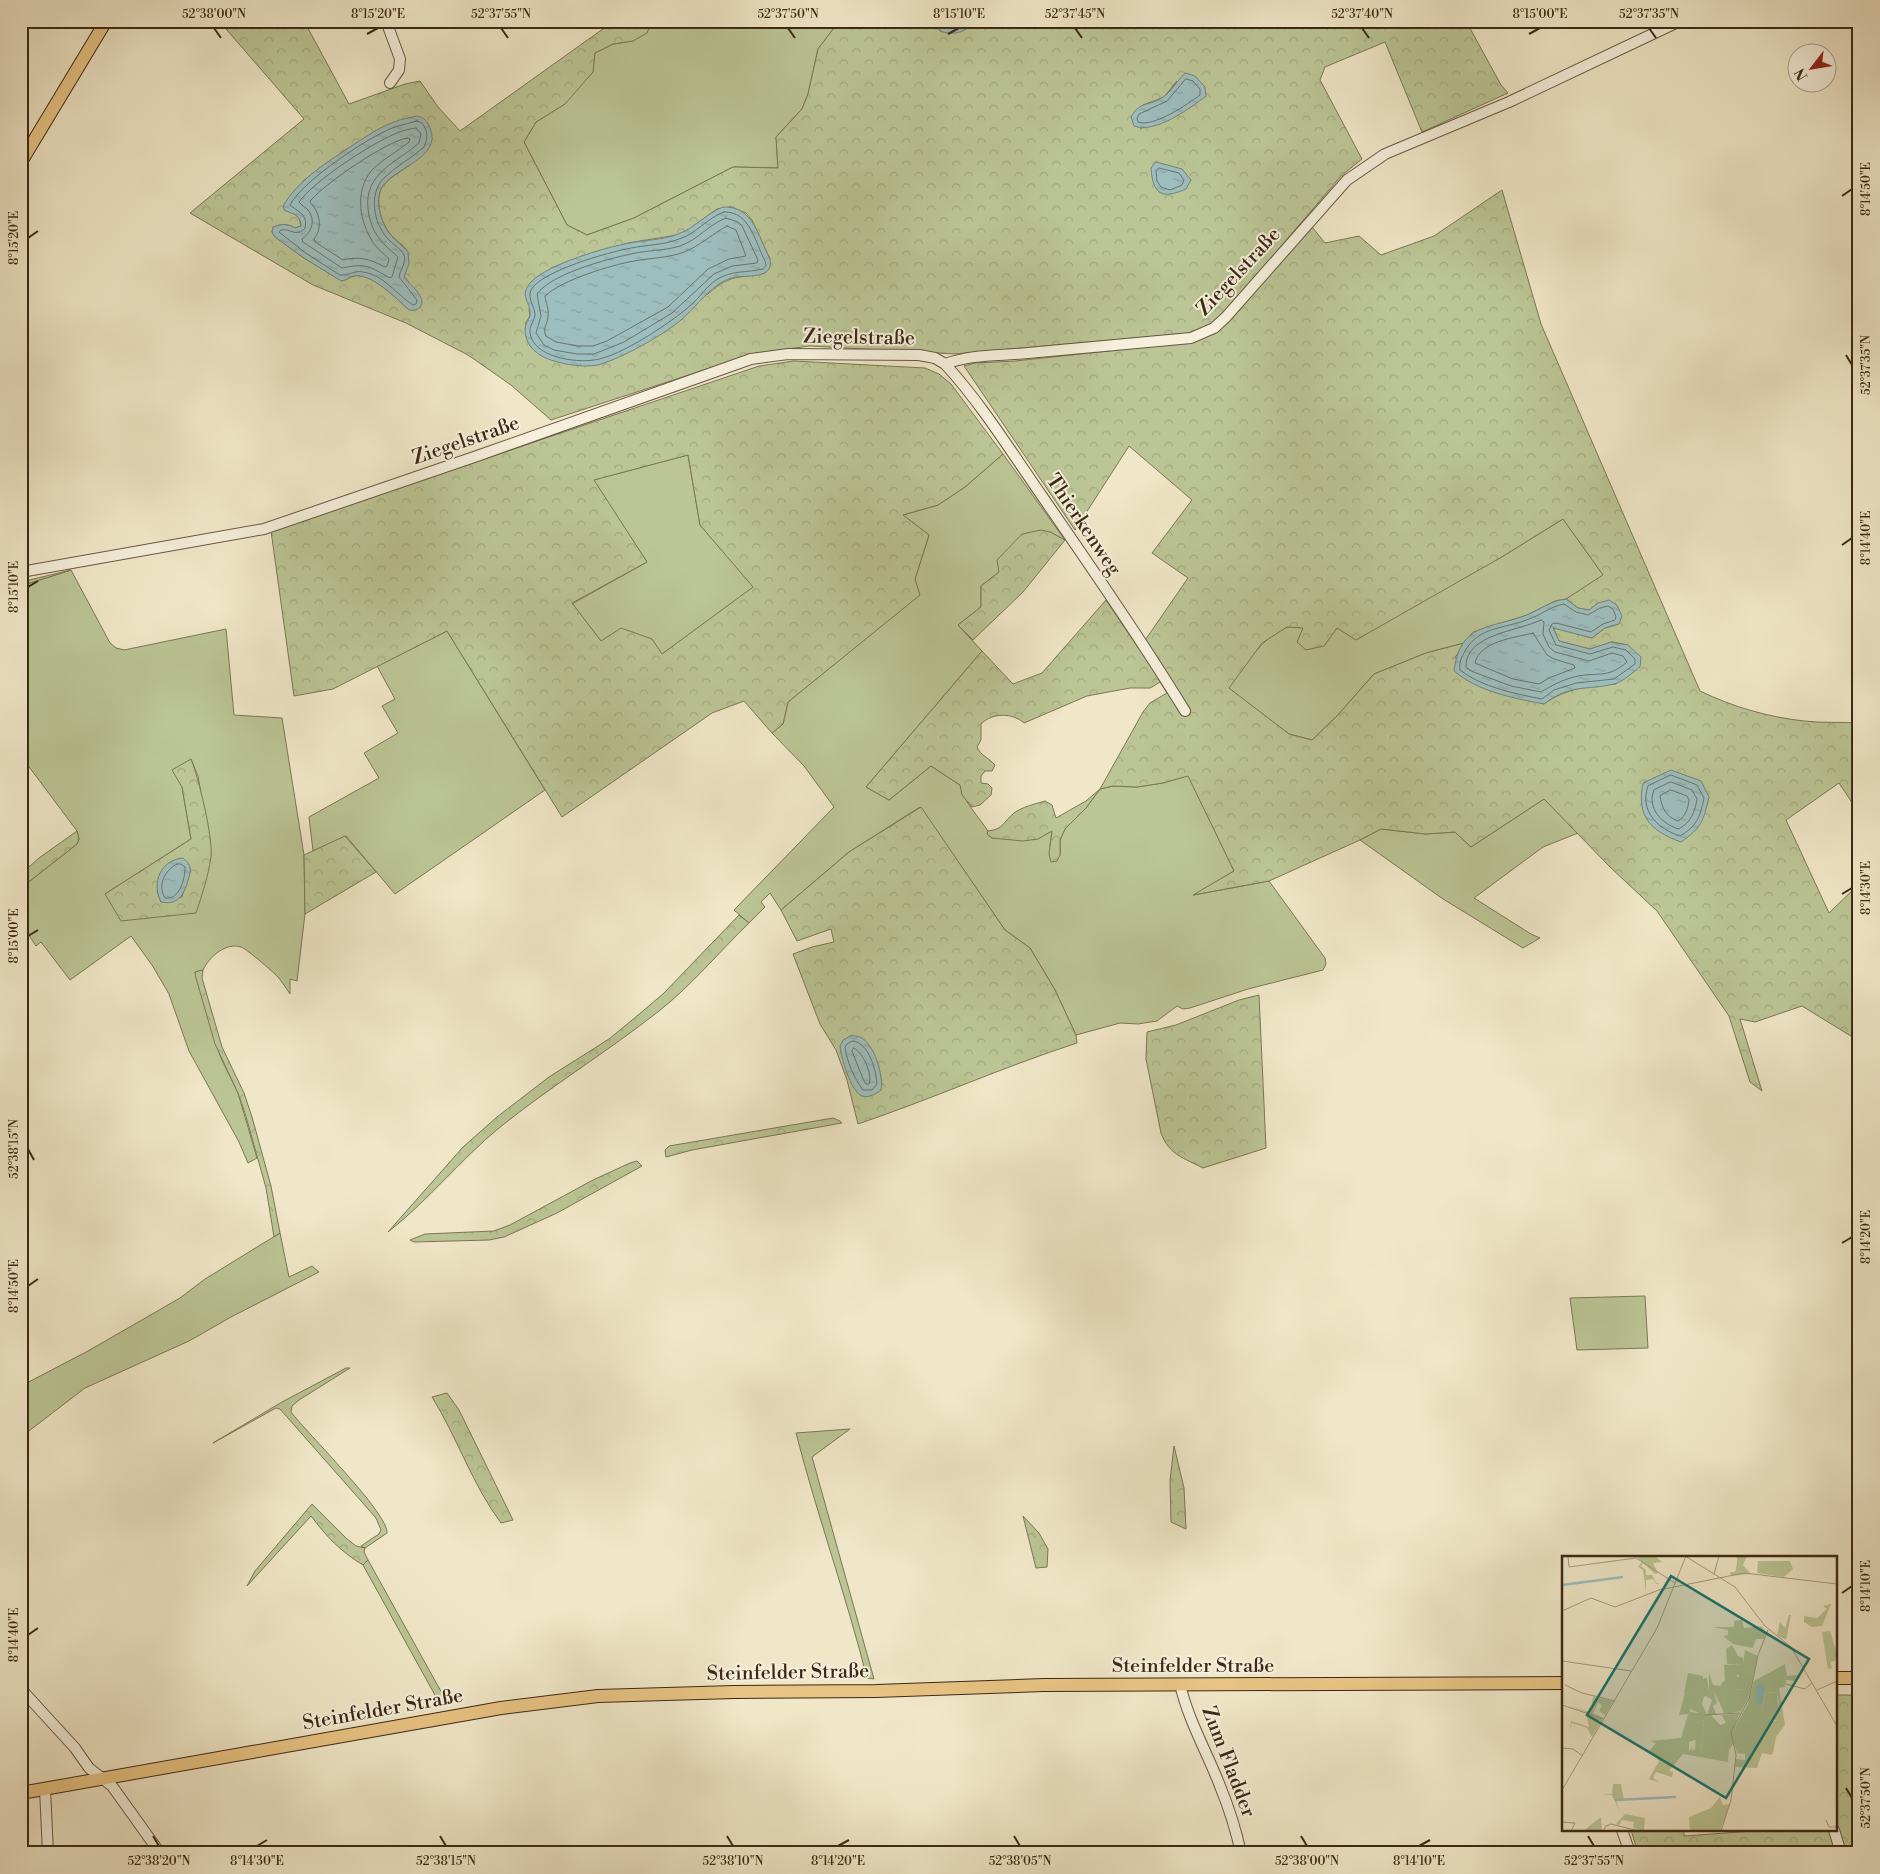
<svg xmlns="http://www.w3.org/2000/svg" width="1880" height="1874" font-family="'Libre Bodoni',serif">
<defs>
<pattern id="forest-crowns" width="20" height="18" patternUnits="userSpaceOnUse" patternTransform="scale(1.25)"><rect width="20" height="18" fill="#bbc595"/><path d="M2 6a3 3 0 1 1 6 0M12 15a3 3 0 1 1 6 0" fill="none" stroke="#a2a980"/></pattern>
<pattern id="water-ripples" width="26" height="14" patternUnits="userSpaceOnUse" patternTransform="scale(1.25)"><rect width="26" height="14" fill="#9dbebe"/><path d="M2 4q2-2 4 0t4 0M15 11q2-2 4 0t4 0" fill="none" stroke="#88a3a2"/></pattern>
</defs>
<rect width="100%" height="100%" fill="#f0e7c8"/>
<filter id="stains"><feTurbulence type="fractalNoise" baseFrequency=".004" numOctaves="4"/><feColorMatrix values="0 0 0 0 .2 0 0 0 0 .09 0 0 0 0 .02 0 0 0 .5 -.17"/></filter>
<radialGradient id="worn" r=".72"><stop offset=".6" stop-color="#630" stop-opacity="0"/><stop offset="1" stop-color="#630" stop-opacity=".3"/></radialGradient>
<path fill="#bbc595" stroke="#7c7655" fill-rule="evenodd" d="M657 21H836L837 24 818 49 808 94 802 109 776 137 778 168 733 167 634 218 587 235 567 225 524 142 536 122 565 104 595 53 613 44 633 41 651 23Z
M1003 454 1065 540 1050 532 981 586V607L958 625 982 651 866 787 889 800 931 766 960 785C964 802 978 816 988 831L987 834 992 838 1037 839 1052 831 1050 846 1060 855V840L1065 829 1086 808 1100 789 1113 786 1137 787 1163 783 1188 775 1234 871 1194 895 1269 881 1325 958 1326 964 1323 970 1248 989 1190 1008 1183 1009 1177 1006 1157 1021 1138 1024 1120 1023 1076 1035 1055 990 1030 948 1005 930 920 807 849 852 781 910 770 893 761 902 765 907 749 923 734 910 834 807 804 766 772 733 783 724 788 702 919 595 915 579 929 535 903 515 938 505 965 487Z
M688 455 700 525 754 587 662 654 601 641 572 604 647 562 593 480Z
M1563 519 1604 576 1566 599 1555 601 1527 615 1473 632 1464 643 1426 653 1374 674 1337 716 1312 740 1289 734 1228 688C1242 669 1275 616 1303 628 1310 631 1318 641 1324 646L1336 627 1500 558Z
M71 570 110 643 116 648 124 650 226 629 234 715 282 718 304 855 305 914 297 981 290 979V994C286 988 282 982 278 977 273 972 247 949 241 947 226 942 209 957 203 970L195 972 220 1056 238 1093 257 1158 248 1163 239 1142 189 1051 169 994 152 965 131 936 70 980 41 942 36 946 21 923V888L77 844 79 839 77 831 21 756V586ZM191 759 198 776 211 855 105 894 191 839 182 787Z
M447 631 545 790 395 894 346 836 313 851 309 817 379 778 364 753 398 733 382 706 395 699 377 666Z
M1544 799 1578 833 1543 847 1474 898 1531 934 1540 938 1523 948 1443 899 1360 840 1381 829 1426 834 1455 832 1471 847Z
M280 1233 289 1277 312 1266 319 1272 231 1317 189 1341 85 1388 21 1437V1386L88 1351 180 1298 205 1279Z
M1645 1296 1648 1348 1577 1350 1570 1298Z
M346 1368H350L299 1400 292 1406 291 1412C306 1432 389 1514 387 1533L365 1548 361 1546 379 1534 381 1530 376 1518 280 1409 276 1408 213 1443 282 1402Z
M850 1429 812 1457 874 1679 867 1678C846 1595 817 1515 796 1433Z
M368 1560 448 1704 441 1706 363 1565Z"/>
<path fill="url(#forest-crowns)" stroke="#7c7655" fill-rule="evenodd" d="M222 21H304L349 104 405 84 420 81 438 107 460 131 614 21H657L651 23 647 33 633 41 613 44 595 53 593 72 565 104 536 122 524 142 567 225 587 235 634 218 733 167 778 168 776 137 802 109 808 94 818 49 837 24 836 21H931L941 32 972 25 975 21H1466L1501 85 1508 93 1422 132 1385 42 1325 67 1320 80 1362 159 1341 176 1223 314 1212 324 1190 333 955 354 810 346 756 353 551 420 511 385 468 355 406 323 313 285 190 213 304 119 220 22ZM1177 81 1141 129 1143 105 1164 97ZM348 148 411 164C402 171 386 179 381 189 375 204 382 226 393 237 398 242 407 247 408 254 410 263 406 268 404 276L408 281 409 310C397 299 371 272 354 276 350 277 346 280 342 281L304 258 275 237 272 232 273 227C282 224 286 223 295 228L301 226 299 218 293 213 303 181ZM731 207 746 213 752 220 770 259 765 273C738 279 731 273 708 294L525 324 530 316 529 309 551 268 567 262 628 243 677 235 688 230 717 209Z
M1502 190 1541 324 1700 691C1733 707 1768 717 1804 721 1822 723 1841 722 1859 723V813L1839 783 1786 820 1829 913 1859 884V1041L1802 1006 1755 1022 1740 1019 1762 1091 1750 1082 1729 1016 1657 911 1610 867 1544 799 1471 847 1455 832 1426 834 1381 829 1360 840 1269 881 1193 895 1234 871 1188 776 1163 783 1137 787 1113 786 1100 789 1086 808 1065 829 1060 840V855L1057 861 1051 862 1049 854 1052 831 1038 839 1023 841 992 838 987 834 988 831C1004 829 1003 822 1014 813 1022 807 1035 804 1045 801L1052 805 1056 818 1086 801 1100 789 1143 712 1150 703 1167 693 1160 682 1150 688H1130L1087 696 1024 723C1013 713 993 712 981 724V740L977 747C980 755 989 758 995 765L992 771H985L981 776V783L988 784 992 788 991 795 980 805 972 807 962 795 960 785 931 766 889 800 866 787 982 651 1013 684 1042 673 1106 600 1139 649 1188 578 1152 553 1192 500 1129 446 1075 530 964 366 975 363 1015 361 1192 342 1216 332 1312 227 1325 243 1359 236 1381 255 1434 236ZM1563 519 1603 575 1566 599 1578 608 1589 610 1598 603 1619 624 1605 628 1592 638 1553 627 1559 641 1590 649 1612 642 1628 645 1616 684C1590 686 1566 688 1544 704L1455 658 1464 643 1426 653 1374 674 1337 716 1312 740 1289 734 1229 688 1262 643 1287 627 1303 628 1297 642 1306 650 1324 646 1337 628 1356 640 1500 558Z
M794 361 925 368 939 374 951 384 1003 454 965 487 938 505 903 515 929 535 915 579 920 595 788 702 783 724 772 733 744 701 712 713 562 817 447 631 333 689 294 696 271 531 759 366ZM688 455 700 525 753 587 662 654 652 639 621 628 601 641 572 603 647 562 594 480Z
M1041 530 1050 532 1065 540 1023 592 973 640 958 625 981 607V586L999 572 997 560 1022 534Z
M71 570 21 586V582Z
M191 759C199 779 213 837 211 857 208 877 202 895 196 913L121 921 105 894 191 839 182 787 172 770ZM190 869 182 897 161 902 157 891Z
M921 807 1005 930 1030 948 1055 990 1076 1035 1077 1043C1003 1067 932 1099 858 1124L847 1080 836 1050 820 1024 793 954 812 947 834 942 831 929 797 941 781 910 849 852ZM841 1051 877 1061 882 1085H853Z
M77 831 79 839 77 844 21 888V874L39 858Z
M345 836 376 872 305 914 304 855Z
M739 915 749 923C719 952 692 985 659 1011 607 1052 551 1086 499 1128 460 1160 429 1200 388 1232L463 1147 497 1117 549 1077 609 1039 631 1021 663 994Z
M203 970 202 978 222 1047 244 1093 252 1117 271 1186 280 1233 274 1237 266 1188 245 1113 238 1093 215 1044 196 978 195 972Z
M1259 995 1266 1148 1203 1168C1184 1158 1169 1155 1161 1133L1146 1059 1147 1032 1176 1025 1239 1000Z
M833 1118 840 1121 842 1123 692 1150 666 1157 665 1150 669 1146Z
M637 1161 642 1166 557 1213 504 1237 489 1240 414 1242 410 1240 425 1234 494 1231 510 1225 593 1180 630 1163Z
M447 1393 459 1410 513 1520 501 1523C473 1486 457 1437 432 1397Z
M1174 1446 1184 1488 1186 1529 1171 1522 1170 1481Z
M312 1504 346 1538 356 1546 365 1548 364 1552 368 1560 363 1565C341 1552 326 1536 311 1516L247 1586 255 1571Z
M1023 1516 1039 1533 1048 1549 1047 1567 1036 1568Z
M1836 1695H1859V1853H1638L1631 1830H1684V1836L1767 1830H1836Z"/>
<path fill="url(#water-ripples)" stroke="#76827a" d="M931 21H975C968 31 954 36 943 32 938 30 934 25 931 21Z
M1185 73 1195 76 1205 87 1206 96C1189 109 1155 134 1134 126L1131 117C1139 101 1151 106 1163 97 1171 92 1178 80 1185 73Z
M417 116C424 118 427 120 430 128 443 159 392 167 381 189 375 202 381 222 389 233 394 240 402 245 408 252L409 264 404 277C409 284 428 298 420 307 417 310 414 311 409 310 397 299 371 272 353 276 350 277 346 280 342 281L338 279 304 258 275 237 272 232 273 227C282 224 286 223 295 228L301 226C301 214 292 214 284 210L283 206C299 179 325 164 350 147 364 138 378 128 394 122 401 119 409 118 417 116Z
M1156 162 1182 169 1191 180 1186 189C1161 200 1153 194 1151 168Z
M723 207C754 206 758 237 770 259 774 279 749 275 737 277 731 277 724 281 719 284 705 293 694 309 681 320 662 336 622 358 598 365 583 368 559 364 546 358 534 353 525 343 525 330 525 324 528 321 530 316 532 302 517 296 532 281 549 264 606 247 630 243 645 240 664 240 678 234 695 228 707 213 723 207Z
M1566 599 1578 608 1589 610 1598 603 1609 600 1617 605 1622 616 1619 624 1605 628 1592 638 1553 628 1559 641 1590 649 1611 642 1628 645 1641 657 1640 667C1633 672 1623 682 1614 684 1585 691 1572 683 1544 704 1513 698 1479 692 1454 671 1460 622 1491 629 1527 615 1541 609 1551 601 1566 599Z
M1671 770 1701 781 1709 797C1703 822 1702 827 1681 842 1651 831 1636 817 1643 783Z
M183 858C186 861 190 864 190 868 191 873 188 879 187 884 182 898 176 905 161 902 151 882 161 860 183 858Z
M852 1035C854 1036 857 1036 860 1037 874 1043 884 1076 881 1090 876 1094 869 1098 862 1096 851 1092 841 1057 840 1046L843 1040Z"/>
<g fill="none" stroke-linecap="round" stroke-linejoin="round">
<path stroke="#6c736a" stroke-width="1" d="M1186 79 1193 81 1200 89V95C1188 104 1153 128 1138 122L1137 118 1139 114 1167 101Z
M417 121 422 123C428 131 428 138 424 147 412 158 396 166 384 178 368 194 374 223 387 238 392 244 401 248 404 255 407 262 400 270 399 277L417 300 416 304 413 305C397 295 384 275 363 272 354 270 348 276 340 275L307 254 279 232 281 230C291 228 296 238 305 228 308 214 298 212 290 205 301 182 373 133 398 126 404 124 411 123 417 121Z
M416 128 421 134 419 143C396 163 364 173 368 209 369 219 373 231 379 238 384 246 392 251 398 257L392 277 390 278C368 266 367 263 342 268L303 242 302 239C312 232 316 220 308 210 305 207 301 205 299 202 315 180 372 143 397 133 403 130 410 129 416 128Z
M407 138 410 139 409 142C398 151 385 158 375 167 355 186 358 217 371 239 375 247 383 253 389 259L387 266 385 267C370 259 359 256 343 260L315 242 314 239C323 227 320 213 310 202L311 200C326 183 385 142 407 138Z
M1159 168 1179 173 1184 180 1182 185 1170 190 1161 187 1157 181 1156 171Z
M724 212C750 211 755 242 765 261L766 265 763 269C746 273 731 270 716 280 706 287 700 297 692 304 672 322 620 357 594 360 575 363 533 357 530 333 529 326 534 322 535 315 535 307 527 298 531 290 541 271 609 252 631 248 646 245 664 245 679 239 696 234 707 218 724 212Z
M726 218 738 222 742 226 758 260 757 263 732 266 714 274 672 313 624 342 594 354H577L554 350 544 345 536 333 541 316 537 294C551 274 607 259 631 254 647 250 664 251 680 246 698 240 709 224 726 218Z
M727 226 736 230 746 256 729 259 708 269 668 307 607 341 593 346H578L556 342 546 336C542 328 548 324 548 316 549 309 546 303 545 296 562 280 611 265 634 261 650 258 669 258 684 252 700 246 712 234 727 226Z
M1564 604 1576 612 1588 615 1600 608 1608 606 1613 609 1616 617 1615 620 1603 624 1591 632 1556 623 1552 624 1549 630 1556 645 1590 654 1613 647 1626 650 1635 659V664L1614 679 1576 683 1554 690 1542 699C1516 694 1481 687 1460 670 1459 662 1461 658 1465 651 1479 626 1505 629 1529 619 1541 615 1551 606 1564 604Z
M1541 620 1544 622 1543 634 1549 647 1555 652 1589 661 1612 653 1623 656 1627 662C1606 680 1597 671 1574 677 1562 680 1551 686 1541 692L1511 686 1471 671 1466 667C1465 634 1519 631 1541 620Z
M1533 633 1547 655 1554 659 1574 665 1575 668 1549 678 1539 684 1513 679 1475 663C1480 641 1514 638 1533 633Z
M1671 775 1697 785 1704 798C1700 817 1697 826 1680 836 1658 829 1639 811 1648 786Z
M1671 782 1692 790 1697 799C1695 812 1691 822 1679 829 1663 825 1646 808 1654 790Z
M1671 790 1687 796 1689 800C1688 808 1686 816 1678 821 1666 817 1662 808 1660 796Z
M177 864H181L185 867C185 879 180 900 165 898 157 885 165 870 177 864Z
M853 1041C869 1043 876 1070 877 1084L872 1090H863C854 1078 847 1062 845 1047L847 1044Z
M854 1048C863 1052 873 1075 869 1084H866L863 1079 852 1051Z"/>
<defs>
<path id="minor" d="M386 21 400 59 399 70 390 83
M945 364C981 403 1012 453 1042 496 1091 567 1140 638 1185 711
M21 572 264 529 477 456 751 359 788 354 919 355 935 358 945 364C972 354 999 356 1028 353 1082 348 1137 343 1191 338L1214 328 1226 317 1347 180 1385 154 1509 102 1680 21
M1180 1684C1188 1720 1207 1752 1220 1786 1229 1808 1236 1830 1241 1853
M21 1689 75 1748 89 1768 112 1786 160 1853
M45 1789 48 1853
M1622 1830 1630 1853
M1834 1830 1841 1853"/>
<path id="major" d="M21 162 106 21
M1836 1678H1859
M21 1793 501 1708 598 1696 734 1692 876 1691 1044 1685 1564 1683"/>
</defs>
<use href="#minor" stroke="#695842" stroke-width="12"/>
<use href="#major" stroke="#3c2815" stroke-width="14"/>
<use href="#minor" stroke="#f5efdb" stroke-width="10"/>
<use href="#major" stroke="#e8c484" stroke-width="12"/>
</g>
<path fill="none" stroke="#3c2815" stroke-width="2" d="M214 28 221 38M501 28 508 38M788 28 795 38M1075 28 1082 38M1362 28 1369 38M1649 28 1656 38M367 34 378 28M948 34 959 28M1529 34 1540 28M1842 196 1852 189M28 238 38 231M1846 355 1852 365M1842 545 1852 538M28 587 38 581M1842 894 1852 888M28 936 38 930M28 1149 34 1160M1842 1243 1852 1237M28 1286 38 1279M1842 1593 1852 1586M28 1635 38 1628M1846 1788 1852 1798M153 1836 159 1846M440 1836 446 1846M727 1836 733 1846M1014 1836 1020 1846M1301 1836 1307 1846M1588 1836 1594 1846M257 1846 267 1840M838 1846 849 1840M1419 1846 1430 1840"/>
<g text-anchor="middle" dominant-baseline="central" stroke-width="4" stroke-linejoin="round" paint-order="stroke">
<g font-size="20" fill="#3c2815" stroke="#f5efdb">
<text transform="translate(1239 272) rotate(-47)">Ziegelstraße</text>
<text transform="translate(859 338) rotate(1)">Ziegelstraße</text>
<text transform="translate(466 441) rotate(-19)">Ziegelstraße</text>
<text transform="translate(1083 525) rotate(56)">Thierkenweg</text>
<text x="1193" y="1666">Steinfelder Straße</text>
<text transform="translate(788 1673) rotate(-1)">Steinfelder Straße</text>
<text transform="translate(383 1710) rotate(-10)">Steinfelder Straße</text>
<text transform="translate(1228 1762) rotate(69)">Zum Fladder</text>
</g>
</g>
<g transform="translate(1562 1556)">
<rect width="275" height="275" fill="#f0e7c8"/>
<path d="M196 5H228L231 13 222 21 195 17ZM180 64 182 72 199 70 204 76 202 83H194L191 92 171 88 161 80 166 79V74L150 71H172V65ZM170 89 176 100 181 102V108H165L164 93ZM147 117 151 129 160 130 162 145 169 147V157H162L151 133 149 138 137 143 140 150 137 157 128 153 126 158 117 159 123 137 147 135ZM173 119 185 126 183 134 170 133 169 123ZM204 136 215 137 217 164H208L200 153ZM142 164 139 196H133L134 167ZM63 258 83 262 82 275 71 272 72 266 60 264 57 269 54 268ZM39 261 40 275H22L26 271Z" fill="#bbc595"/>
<path d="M93 0 100 6 91 7 96 17 93 18 81 7 79 10 84 14V19H90L94 27 98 28H94L91 23 84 24V37L81 14 76 11 80 6 75 1ZM170 0H185L181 9 189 18 169 20 168 16H173L175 7V1ZM269 48 260 70 250 71 242 66V60L255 62 265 53 261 50ZM227 59H229L224 84 215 79 218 66 223 72ZM268 75 275 98 273 105 268 106 270 112 266 113 260 76ZM183 94 196 100 186 143 179 155 169 157V148L162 145 159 128 163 124 162 109 181 108ZM173 119H177V126H185L183 134 170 133V124ZM223 108 225 120 236 119 233 125 224 124 223 131 217 132 223 169 214 181 211 197 209 199 200 197 195 212 173 211 174 203 183 204V198L175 197 172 187 167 194 166 206 121 198 107 215 111 216 110 221 94 216 91 222 97 226 87 223 97 205 87 195 94 187 88 185 119 182 128 152V156L137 157 140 150 137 143 142 139 140 148 145 159 150 144 144 140 149 138 151 132 155 147 151 150 154 158 149 159 158 169 164 167 160 159 177 158 170 176 186 148 192 125ZM200 128V148L194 149V131ZM204 136 215 137 217 145 214 165 208 164 200 153ZM142 164 139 196H134L133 193 129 195 131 190 127 195V186L135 183 134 167ZM126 117 141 120V123L145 121 147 136 122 137ZM31 141 51 145 43 159 37 155 40 149 36 147 31 157 41 162 30 181 25 172 10 167 8 174 9 165 27 171 24 156 5 150 28 156ZM51 228H59L62 244 54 245 58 256 50 239 39 238H50ZM158 241 161 249 168 248 158 275H128L127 261 149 252Z" fill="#bbc595" fill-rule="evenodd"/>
<path d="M199 127 203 132 200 148 194 149V131Z" fill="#9dbebe"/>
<path fill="none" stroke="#9dbebe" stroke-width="2.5" d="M0 29 61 21M53 244 114 241"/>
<path fill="none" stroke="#a89b80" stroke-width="1" d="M6 0 7 11 74 2 113 27M123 0 173 31 203 70 229 91 275 170M152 18 157 0M0 55 29 42 53 51 97 34 182 17 275 28M0 105 69 115M224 128 243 133 250 127M3 129 20 137 53 145M255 134 275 125M0 149 42 163M142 159 178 157M0 192 11 193 21 200M0 234 95 72 124 0M264 264 267 271H275M0 266 13 267 9 275M41 275 44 270 49 268 77 275M159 275 169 244 174 199 169 176 187 143 196 99 206 74"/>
<path fill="#0f766e" fill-opacity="0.15" stroke="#0f766e" stroke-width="2.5" d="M109 20 247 103 164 242 25 159Z"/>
<rect width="275" height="275" fill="none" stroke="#3c2815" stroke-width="2.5"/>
</g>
<rect width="1880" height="1874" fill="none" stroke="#f0e7c8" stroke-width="55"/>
<g transform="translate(1812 68) rotate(239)"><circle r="24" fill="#f5efdb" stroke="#ab9f8c"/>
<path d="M0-4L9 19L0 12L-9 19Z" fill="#8f2418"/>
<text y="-8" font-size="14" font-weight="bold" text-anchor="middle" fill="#3c2815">N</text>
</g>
<rect x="28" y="28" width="1824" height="1818" fill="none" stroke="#3c2815" stroke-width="2"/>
<g font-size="12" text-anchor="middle" fill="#3c2815">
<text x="214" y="18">52°38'00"N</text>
<text x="378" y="18">8°15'20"E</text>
<text x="501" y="18">52°37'55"N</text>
<text x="788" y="18">52°37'50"N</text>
<text x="959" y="18">8°15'10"E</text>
<text x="1075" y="18">52°37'45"N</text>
<text x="1362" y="18">52°37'40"N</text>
<text x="1540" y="18">8°15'00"E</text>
<text x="1649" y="18">52°37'35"N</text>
<text transform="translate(1866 189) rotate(-90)" y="4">8°14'50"E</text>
<text transform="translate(14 238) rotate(-90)" y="4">8°15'20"E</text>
<text transform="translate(1866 365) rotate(-90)" y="4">52°37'35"N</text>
<text transform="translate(1866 538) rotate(-90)" y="4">8°14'40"E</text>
<text transform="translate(14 587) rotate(-90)" y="4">8°15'10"E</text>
<text transform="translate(1866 888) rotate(-90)" y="4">8°14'30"E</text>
<text transform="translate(14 936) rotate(-90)" y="4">8°15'00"E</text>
<text transform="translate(14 1149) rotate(-90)" y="4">52°38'15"N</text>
<text transform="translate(1866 1237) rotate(-90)" y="4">8°14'20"E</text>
<text transform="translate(14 1286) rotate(-90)" y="4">8°14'50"E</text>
<text transform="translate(1866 1586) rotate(-90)" y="4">8°14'10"E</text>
<text transform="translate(14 1635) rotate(-90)" y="4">8°14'40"E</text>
<text transform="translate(1866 1798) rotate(-90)" y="4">52°37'50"N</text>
<text x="159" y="1865">52°38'20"N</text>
<text x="257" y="1865">8°14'30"E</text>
<text x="446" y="1865">52°38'15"N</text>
<text x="733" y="1865">52°38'10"N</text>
<text x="838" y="1865">8°14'20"E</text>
<text x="1020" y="1865">52°38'05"N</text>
<text x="1307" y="1865">52°38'00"N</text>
<text x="1419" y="1865">8°14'10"E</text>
<text x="1594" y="1865">52°37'55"N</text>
</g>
<rect width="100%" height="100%" filter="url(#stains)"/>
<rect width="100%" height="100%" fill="url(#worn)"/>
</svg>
